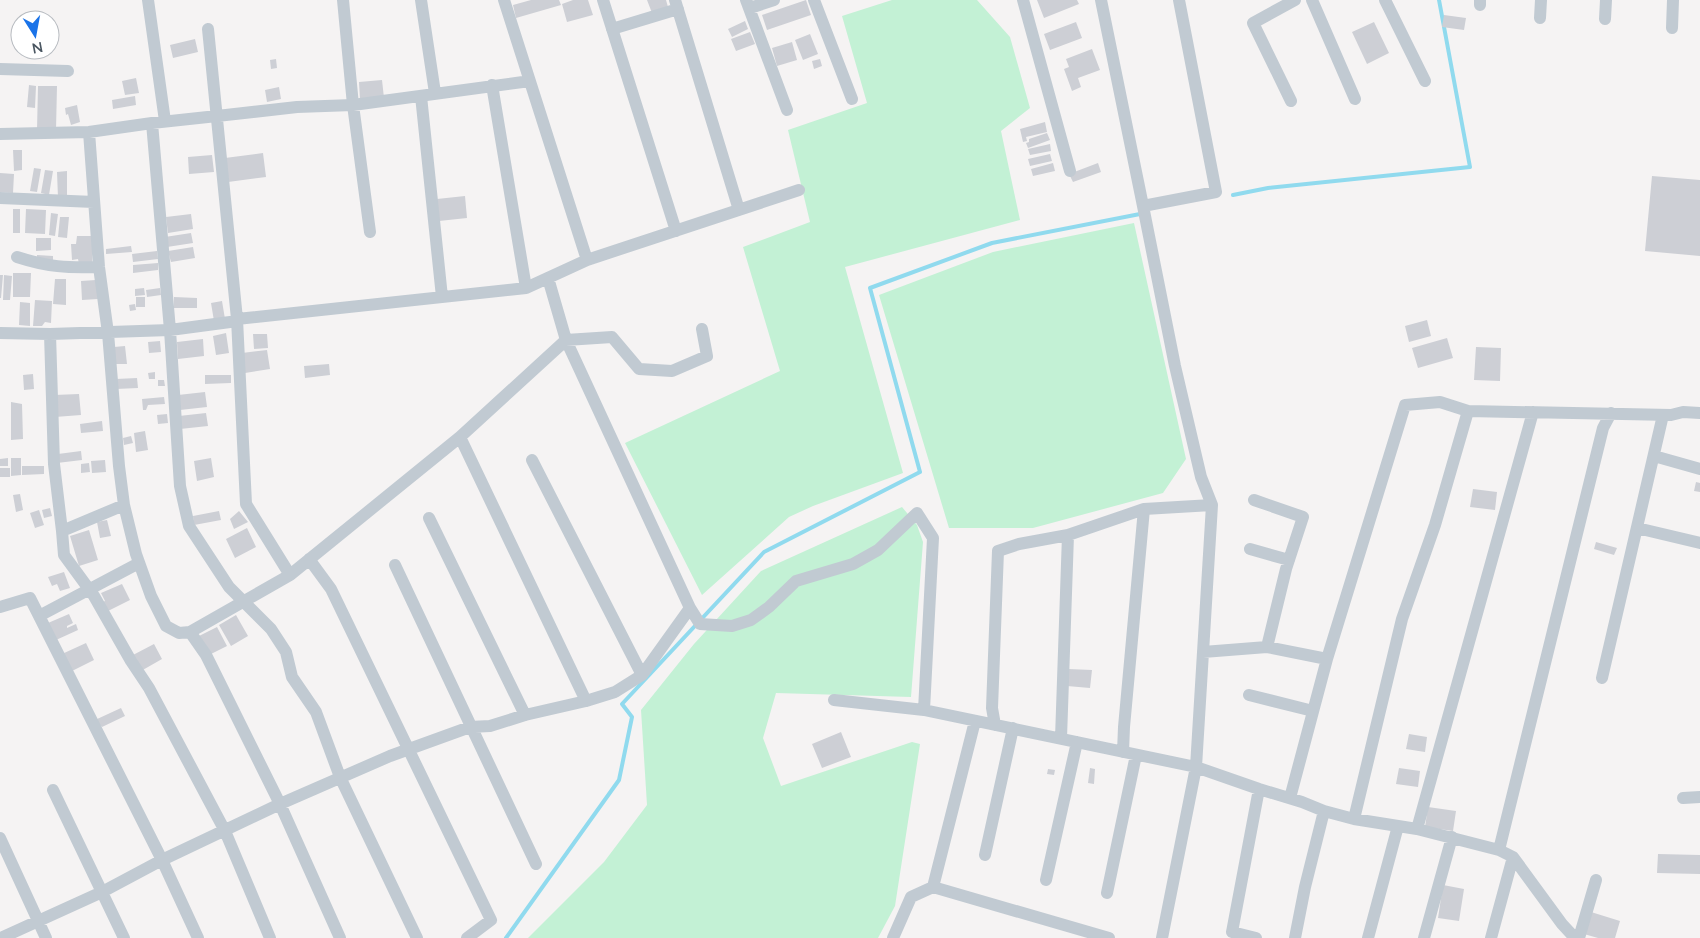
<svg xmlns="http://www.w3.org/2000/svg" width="1700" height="938" font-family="Lato,sans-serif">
<rect width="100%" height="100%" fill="#f5f3f3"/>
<path fill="#c3f1d5" d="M892 0H977L1010 37 1030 108 1001 131 1020 220 845 267 903 473 813 506 789 517 702 595 625 443 780 371 743 247 810 222 788 130 867 103 842 16Z
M1134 223 1186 459 1163 493 1033 528H949L879 295 993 252Z
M902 507 917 525 923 542 911 697 776 693 763 738 781 786 912 742 920 744 895 906 878 938H528L604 862 647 805 641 710 694 644 761 571Z"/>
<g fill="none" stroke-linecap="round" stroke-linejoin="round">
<path stroke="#90daee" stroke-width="4" d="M1233 195 1268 188 1470 167 1439 0
M506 938 619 780 632 717 622 704 764 552 920 472 870 288 992 243 1140 214"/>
</g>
<path fill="#cdcfd5" d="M531 0H559L561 5 516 18 513 5Z
M573 0H588L593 15 567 22 562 4Z
M647 0H666L668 7 652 13Z
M806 0 811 15 767 30 762 15Z
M1037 0H1077L1079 4 1044 18Z
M1444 15 1466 18 1464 30 1442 27Z
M745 21 748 29 732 37 728 29Z
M1076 22 1082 38 1050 50 1044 34Z
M1374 22 1389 53 1367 64 1352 32Z
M750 32 755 44 736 51 731 39Z
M810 34 818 54 803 60 795 40Z
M195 39 198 52 173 58 170 45Z
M792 42 797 60 777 66 772 48Z
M1092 49 1100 70 1078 78 1081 87 1072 91 1064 69 1069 67 1066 59Z
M276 59 277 68 271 69 270 60Z
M820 59 822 66 814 69 812 61Z
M136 78 139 93 125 95 122 81Z
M382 80 384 98 360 100 359 82Z
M29 85 36 86 35 108 27 107Z
M38 86H57L56 130H37Z
M279 87 281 99 267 102 265 90Z
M135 96 136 105 113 109 112 100Z
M77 105 80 122 71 125 68 114 66 115 65 108Z
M1045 122 1047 132 1026 137 1027 141 1023 142 1020 129Z
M1047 133 1050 140 1028 148 1026 143 1029 142V139Z
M1050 144 1051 151 1030 155 1028 149Z
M13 150H22V170L14 171Z
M263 153 266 177 228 182 225 158Z
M1050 154 1052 161 1030 166 1028 159Z
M212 155 214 172 189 174 188 157Z
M1053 163 1055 171 1033 176 1031 169Z
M1098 163 1101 172 1073 182 1069 174Z
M34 168 41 169 37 192 30 191Z
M45 170 53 171 49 195 41 193Z
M67 171V198H58L57 172Z
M0 173 14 174 13 193 0 192Z
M1652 176 1700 180V256L1645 251Z
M465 196 467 218 439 221 437 199Z
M13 209H20V233H13Z
M26 209 46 210 45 234 25 233Z
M51 213 58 214 55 236 49 235Z
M191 214 193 229 168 233 166 217Z
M60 217H69L67 238 58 237Z
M191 233 193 243 167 247 165 237Z
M77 236H92V264H79L78 259 72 260 71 244H76Z
M36 238H51V250L36 251Z
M131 246 132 252 106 254V249Z
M193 247 195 258 171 262 168 251Z
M157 251 158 259 133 262 132 254Z
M37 255 53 256V261H37Z
M158 263V270L133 273V265Z
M13 273H31L30 297H13Z
M0 275H3L1 298H0Z
M4 275 12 276 10 300H3Z
M55 279H66V305L53 304Z
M96 280 98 299 82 300 81 281Z
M144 288 145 295 135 296V289Z
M160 288 161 295 147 297 146 290Z
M136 297H145V307H136Z
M174 297 197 298V308H174Z
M35 300 52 301 51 323 45 322 42 326H33Z
M222 301 225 319 214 321 211 303Z
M20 302 30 303V326L19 325Z
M135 304 136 310 130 311 129 305Z
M1427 320 1431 336 1409 342 1405 326Z
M226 333 229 353 216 355 213 336Z
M253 334H267L268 348 254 349Z
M1447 338 1453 358 1418 368 1412 348Z
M203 339 204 356 178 359 177 342Z
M160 341 161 352 149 353 148 342Z
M125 346 127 364H115L114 347Z
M1476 347 1501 348 1500 381 1474 380Z
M267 350 270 369 245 373 242 353Z
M329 364 330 375 305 378 304 366Z
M155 372V379H149L148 373Z
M33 374 34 389 24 390 23 375Z
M205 375H231V383L205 384Z
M137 378 138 388 116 389V379Z
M158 380H164L165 386H158Z
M205 392 207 407 180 410 178 395Z
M79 394 81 415 55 417 54 395Z
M164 397 165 404 148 405 146 410H143L142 399Z
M11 402 22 404 23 439 11 440Z
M206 413 208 426 180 429 179 416Z
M167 414 168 423 158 424 157 415Z
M102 421 103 431 81 433 80 424Z
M145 431 148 450 136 452 134 433Z
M131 436 133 443 124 445 123 438Z
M81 451 82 460 57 463 58 454Z
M8 458V466H0V459Z
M11 458H21V475L11 476Z
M211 458 214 477 197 481 194 461Z
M105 460 106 472 92 473 91 461Z
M89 463 90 472 81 473V464Z
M22 466H44V474L22 475Z
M0 468H10V477H0Z
M1696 482 1700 483V492L1694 491Z
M1473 489 1497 492 1495 510 1470 507Z
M20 494 23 510 16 512 13 495Z
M50 508 52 516 44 518 42 510Z
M39 510 44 525 35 528 30 513Z
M219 511 221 520 194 525 193 516Z
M239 511 248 522 234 529 230 519Z
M107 520 111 536 100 538 97 522Z
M247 528 256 547 235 558 226 539Z
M89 530 98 560 79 566 70 536Z
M1596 542 1617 548 1614 555 1594 549Z
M64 572 70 588 60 591 57 584 52 586 48 577Z
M122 584 130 600 108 611 103 602 105 601 101 593Z
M69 614 73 623 67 626V628L76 624 78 630 56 640 48 623Z
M236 615 248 636 231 646 219 625Z
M217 627 227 646 209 655 199 636Z
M86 643 94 660 70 672 62 654Z
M154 644 162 659 141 671 133 655Z
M1068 669 1092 670 1090 688 1067 686Z
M121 708 125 716 102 727 95 720Z
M841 732 851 757 822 768 812 744Z
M1409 734 1427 737 1425 752 1406 749Z
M1090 768 1095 769 1094 784 1088 783Z
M1399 768 1420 771 1418 787 1396 784Z
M1048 769 1055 770 1054 775 1047 774Z
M1428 807 1456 811 1453 831 1425 827Z
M1658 854 1700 855V874L1657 873Z
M1443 885 1464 889 1459 921 1438 918Z
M1591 912 1620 921 1615 938H1598L1584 934Z"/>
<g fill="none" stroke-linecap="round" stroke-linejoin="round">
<path stroke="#c1cad2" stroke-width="12" d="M148 0 165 121
M343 0 353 105 370 232
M421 0 435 93
M504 0 587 260
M603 0 676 231
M675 0 739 210
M746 0 787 110
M814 0 852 99
M1023 0 1070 171
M1101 0 1143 206 1216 192 1179 0
M1312 0 1355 99
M1385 0 1425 81
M1480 5V0
M750 8 774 0
M1540 18 1541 0
M1605 19 1606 0
M1672 28 1673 0
M208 29 237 319 246 504 290 575
M612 29 678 9
M0 69 68 71
M492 85 526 288
M421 96 442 297
M1291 101 1253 23 1295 0
M152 123 170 330 180 486 189 526 229 587 271 629 286 652 292 677 316 712 340 777 417 938
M89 132 99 267 108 333 119 466 124 505 136 554 151 596 166 626 179 633 190 632 290 575 460 437 566 340 612 337 639 369 672 371 707 356 702 329
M0 134 89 132 152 123 217 116 297 107 353 105 530 81
M0 198 94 202
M1143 206 1175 366 1201 477 1212 505 1196 767 1162 938
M17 257C48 267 67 268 99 267
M548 278 566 340 690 608 700 624 732 626 751 620 769 607 796 581 853 564 878 550 917 513 933 538 924 710 1196 767 1259 789 1302 802 1324 811 1354 819 1417 829 1499 850 1513 857 1562 924 1575 938
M0 333 50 334 170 330 230 322 237 319 526 288 587 260 799 190
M50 334 54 464 62 531
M460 437 586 701
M1654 456 1700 469
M532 460 642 675 690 608
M1254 500 1303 517 1286 569 1267 647
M124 505 62 531 64 555 94 596 131 661 149 688 225 831 270 938
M429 518 525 715
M1637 528 1700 543
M1250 549 1289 560
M309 559 331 589 491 920 467 938
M395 565 536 864
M0 607 30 598 162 860 198 938
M39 616 139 563
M190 632 206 655 280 804 340 938
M1203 652 1267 647 1327 659
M1602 678 1663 415
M1249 695 1313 711
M834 700 924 710
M995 725 992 708 998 551 1019 544 1068 535 1144 509 1212 505
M1061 738 1068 535
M1123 752 1124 727 1144 509
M53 790 124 938
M1290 798 1327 659 1405 405 1440 402 1468 411 1671 415 1683 412 1700 413
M1683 798 1700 797
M1354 819 1402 619 1435 525 1468 411
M1417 829 1533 412
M0 838 46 938
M1499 850 1603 428 1611 413
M985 855 1013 728
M1046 880 1077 742
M933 887 1109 938
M1107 893 1136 755
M1 938 102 892 162 860 280 804 390 756 470 727 490 726 525 715 586 701 615 692 642 675
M893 938 911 897 933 887 975 721
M1256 938 1232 932 1259 789
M1295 938 1305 887 1324 811
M1368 938 1398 826
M1424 938 1452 837
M1491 938 1513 857
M1579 938 1596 880"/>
</g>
<g transform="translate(35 35) rotate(169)"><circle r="24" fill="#ffffff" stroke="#b7bbc0"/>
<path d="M0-4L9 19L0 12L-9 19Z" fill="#1a73e8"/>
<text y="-8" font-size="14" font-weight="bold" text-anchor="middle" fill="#4a5661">N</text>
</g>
</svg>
